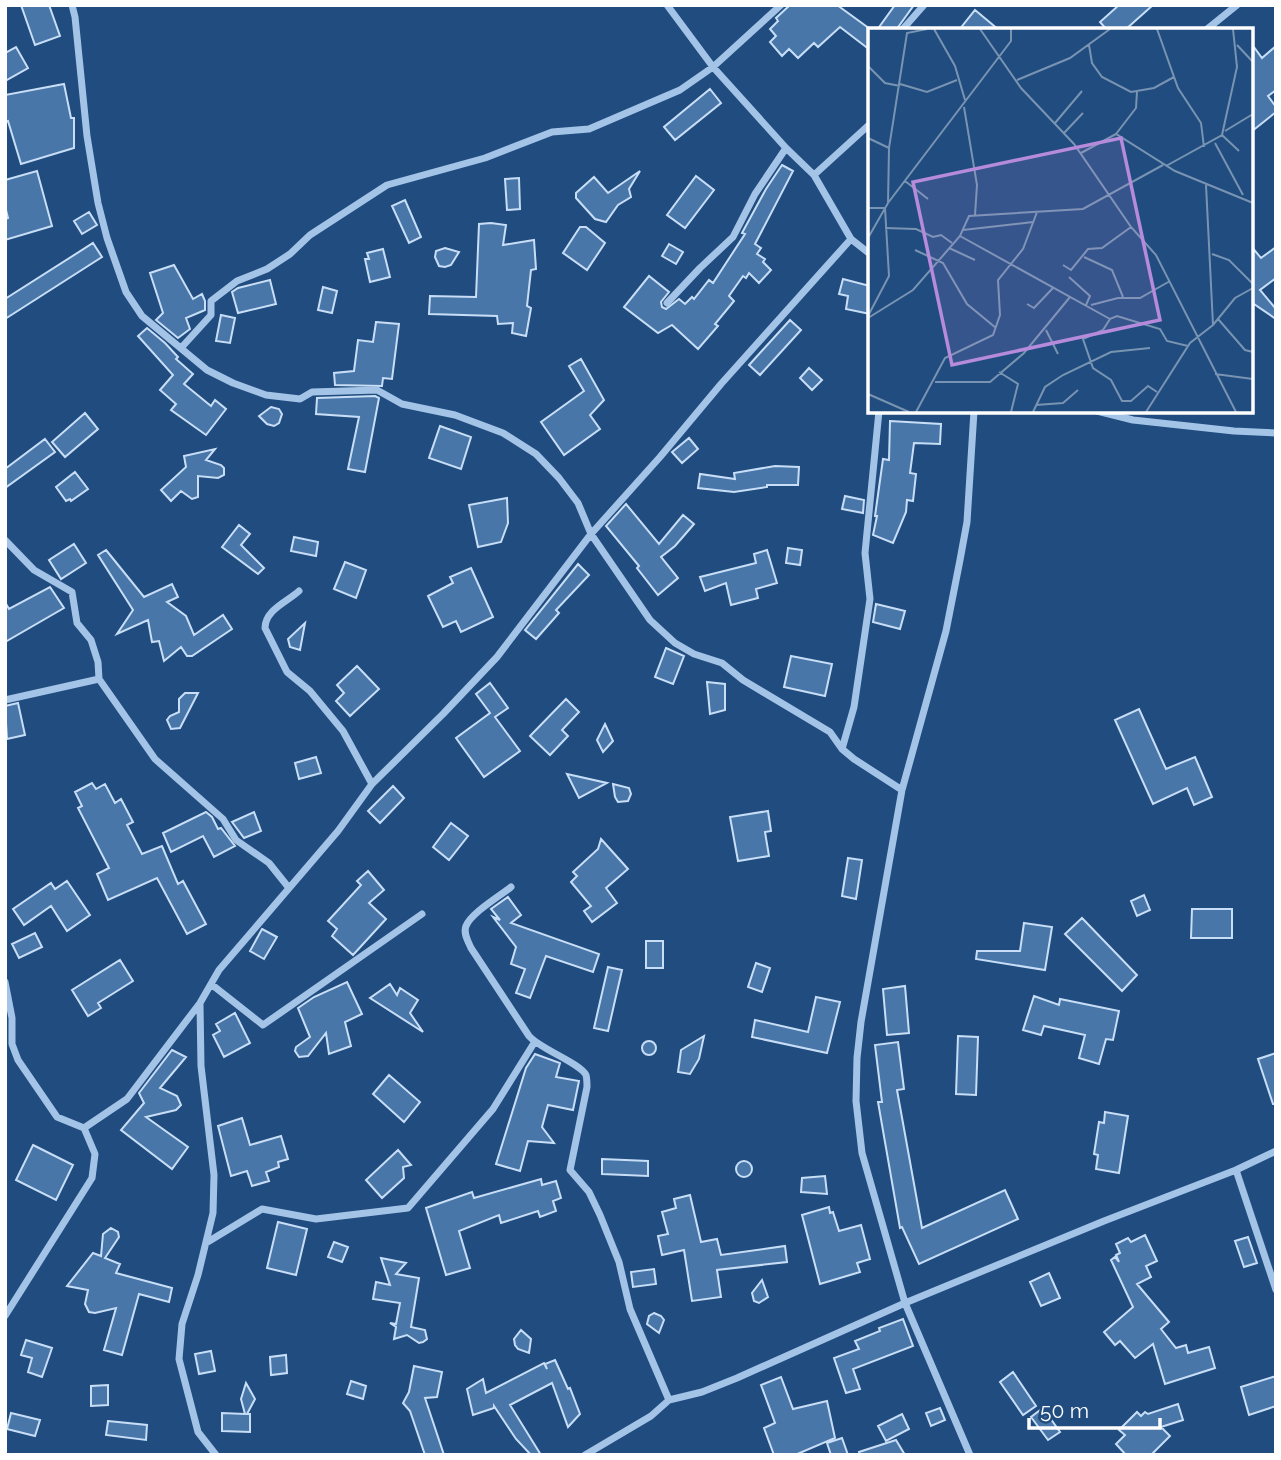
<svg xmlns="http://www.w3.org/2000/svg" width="1281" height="1460" font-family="Raleway,sans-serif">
<rect width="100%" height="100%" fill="#204c7f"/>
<path fill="#4876a8" stroke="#c8def6" stroke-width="2" d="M21 5H49L60 36 35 45Z
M790 5H837L870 29V50L840 27 818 47 814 43 798 58 789 49 782 56 770 42 776 36 770 29 778 21 776 18Z
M895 5H914L896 30H877Z
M1119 5H1153L1125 30H1107L1100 22Z
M975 10 999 30H959Z
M1251 43 1262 58 1276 46V90L1268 96 1276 107V112L1251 132Z
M16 47 28 68 5 81V53Z
M64 84 71 118H74V148L21 164 8 121 5 122V95Z
M710 89 721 103 675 140 664 127Z
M782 165 793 171 755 244 761 248 757 254 765 259 763 262 771 270 759 283 749 273 746 278 743 276 729 296 734 301 715 324 718 326 698 349 672 325 658 333 624 307 649 276 669 292 661 302 662 307 666 309 679 299 685 304 692 297 694 299 709 280 713 283 745 234 742 233 766 189Z
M37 171 52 226 5 240V219L8 218 5 206V180Z
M640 171 629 189 631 197 618 205 606 222 595 219 576 198V193L594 177 608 193Z
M696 176 714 190 685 228 667 215Z
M519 178 520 209 507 210 505 179Z
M405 200 421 237 409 243 392 206Z
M89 212 97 225 82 234 74 221Z
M491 223 506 225 503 245 534 240 536 269 531 270 527 306 531 308 526 336 512 333 513 323 498 324 497 316 429 314 430 296 476 297 479 224Z
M580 227H586L605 243 587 270 563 253Z
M93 243 102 257 5 319V299Z
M669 244 683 252 676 264 662 256Z
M1251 246 1261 258 1276 247V278L1260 290 1276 309V319L1251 302Z
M445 248 459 252 451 265 445 267 439 266 435 257 436 251Z
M383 249 390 277 370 282 365 259H369L367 253Z
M174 265 193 299 202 294 205 301V310L186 318 190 329 178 338 156 320 163 313 150 273Z
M843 279 870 286V314L846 309 848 296 839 294Z
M270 280 276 304 238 313 232 292 238 288Z
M323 287 337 291 332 313 318 310Z
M221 315 235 318 230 343 216 341Z
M790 320 801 330 760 375 749 365Z
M376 322 399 324 392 379 383 378 382 386 335 385 334 373 354 371 358 340 373 342Z
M147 328 165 343 178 357 176 359 193 374 184 384 211 406 215 400 226 409 206 435 171 410 176 404 160 390 173 375 138 336Z
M581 359 604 400 590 415 600 429 564 455 541 422 584 391 569 366Z
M809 368 822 380 812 390 800 378Z
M375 396 379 398 365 472 348 469 359 417 316 414 317 398Z
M271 407 279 409 282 414 279 423 274 426 267 424 259 416Z
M85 413 98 429 65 457 52 442Z
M890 421 941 424 940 444 914 443 910 473 916 474 913 501 907 500 906 512 893 543 873 535 877 516H875L883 459 889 460Z
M440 426 471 437 461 469 429 458Z
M689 438 698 449 682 463 672 452Z
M45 439 55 452 5 488V469Z
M215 449 206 460 221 465 224 468V475L218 478 198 476V497L192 499 181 491 171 501 161 490 186 467 184 456Z
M775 466 799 467 798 485H767V487L734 492 698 488 700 474 735 479 734 473Z
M75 472 88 489 71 501 70 499 66 501 56 487Z
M845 496 864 500 863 513 842 509Z
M507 498 508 523 501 542 478 547 469 505Z
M626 504 659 544 683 515 694 524 675 546 661 557 678 578 658 595 637 568 639 566 606 526Z
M239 525 250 534 241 545 264 568 258 574 222 547Z
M294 537 318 542 316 556 291 551Z
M74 544 86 563 61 579 49 560Z
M788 548 802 550 800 565 786 563Z
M106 550 144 597 172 584 178 597 167 602 186 616 194 635 223 615 232 629 192 656H187L181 647 164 661 159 641 152 642 148 620 117 634 133 610 98 555Z
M767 550 777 583 756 589 758 598 731 605 726 583 705 591 700 577 756 563 754 554Z
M345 562 366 570 356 598 334 589Z
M578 564 589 575 556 610 559 613 536 639 525 630Z
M471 568 493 617 461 632 456 621 443 627 428 596 453 583 450 577Z
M50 587 64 608 5 642V602L9 609Z
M876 604 905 611 900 629 873 622Z
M305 623 300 650 290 647 288 639Z
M666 648 684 656 673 684 655 677Z
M791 656 832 664 825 696 784 687Z
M357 666 379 689 350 716 336 701 344 693 337 685Z
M707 682 725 684V710L710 714Z
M490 683 508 708 495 717 520 751 484 777 456 738 490 713 476 694Z
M185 693H198L180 728 171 729 167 720 170 716 179 712V699Z
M566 699 579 712 562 730 568 736 550 755 530 736Z
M18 703 25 735 7 739 5 706Z
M1139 709 1166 769 1195 757 1212 797 1194 805 1187 788 1153 804 1115 720Z
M605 724 613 741 603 752 597 740Z
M316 757 321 773 299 779 295 763Z
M567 774 607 783 579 798Z
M92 783 96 789 105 784 115 803 121 799 133 822 127 825 142 854 162 846 178 884 183 881 206 924 187 934 157 878 108 900 97 874 109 868 78 808 82 806 75 792Z
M613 784 629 788 631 794 628 801 618 802 615 797Z
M393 786 404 798 380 823 368 811Z
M768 811 771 831 765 832 769 856 738 861 730 817Z
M206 812 212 817 218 829 221 828 235 846 214 857 203 836 171 852 163 833Z
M254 812 261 831 244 838 232 822Z
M451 823 468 836 449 860 433 847Z
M601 839 628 869 606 888 617 903 592 922 584 911 591 906 571 882 577 876 573 872 598 849Z
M848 858 862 860 856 899 842 896Z
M368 871 384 890 369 903 386 919 353 955 332 936 337 929 328 921 361 885 357 881Z
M67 881 90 915 67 931 51 906 24 925 13 909 51 883 55 889Z
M1144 895 1150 910 1137 916 1131 901Z
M508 897 521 915 511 923 599 954 593 972 546 956 530 998 516 993 525 969 511 964 516 947 493 917 500 920 491 909Z
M1192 909H1232V938H1191Z
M1082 918 1137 975 1122 991 1065 934Z
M1024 923 1052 927 1045 970 976 959 977 951H1020Z
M262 929 277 937 264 959 250 951Z
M35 933 42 947 19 958 12 944Z
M646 941H663V968H646Z
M120 960 133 981 98 1003 101 1008 88 1016 72 990Z
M756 963 770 968 762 992 748 987Z
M608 967 622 970 608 1031 594 1028Z
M347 982 362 1014 345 1022 351 1046 329 1054 326 1033 308 1056 299 1057 295 1051 296 1047 310 1037 298 1008 314 997Z
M390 984 397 995 400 988 418 1000 410 1013 423 1032 370 998Z
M905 986 909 1033 887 1035 883 989Z
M1034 996 1059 1005 1060 999 1119 1011 1113 1040 1106 1039 1099 1064 1079 1058 1085 1035 1044 1026 1041 1035 1023 1030Z
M816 997 840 1002 827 1053 752 1037 755 1020 808 1032Z
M235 1013 250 1043 224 1057 213 1035 220 1031 216 1024Z
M704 1036 699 1059 690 1074 678 1072 681 1050Z
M958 1036 978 1037 976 1095 956 1094Z
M642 1048a7 7 0 1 1 14 0a7 7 0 1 1-14 0Z
M898 1042 904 1089 897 1090 922 1228 1005 1190 1018 1219 919 1264 902 1227 900 1228 878 1102H882L875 1045Z
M172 1050 186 1057 160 1088 177 1096 181 1105 176 1110 146 1117 188 1147 172 1169 121 1130 144 1103 139 1093Z
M1276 1053V1104H1273L1258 1059Z
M535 1054 560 1063 556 1077 579 1081 573 1110 548 1105 542 1127 554 1143 528 1141 520 1171 496 1164 526 1068Z
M389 1075 420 1102 404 1122 373 1094Z
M1105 1112 1128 1116 1119 1173 1096 1169 1098 1155 1094 1154 1099 1122 1104 1123Z
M242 1118 250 1145 281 1136 288 1159 278 1162 279 1167 266 1172 269 1181 252 1186 247 1171 231 1176 218 1126Z
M33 1145 73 1165 56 1200 16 1180Z
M398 1150 411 1165 403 1167 404 1178 382 1198 366 1180Z
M602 1159 648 1161V1176L602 1174Z
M736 1169a8 8 0 1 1 16 0a8 8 0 1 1-16 0Z
M825 1176 827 1194 801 1192 802 1178Z
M541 1179 542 1185 556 1181 561 1198 553 1201 556 1211 540 1217 538 1211 501 1223 499 1215 459 1231 470 1268 446 1275 426 1208 472 1192 474 1198Z
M690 1195 701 1242 717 1239 721 1255 785 1246 787 1262 717 1270 721 1297 692 1301 684 1250 662 1255 658 1236 668 1234 662 1212 676 1208 674 1199Z
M829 1207 830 1213 833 1212 839 1231 861 1225 870 1259 857 1263 860 1272 820 1284 802 1215Z
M278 1222 307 1229 296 1275 267 1268Z
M111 1228 118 1232 119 1237 105 1258 120 1264 116 1273 172 1288 169 1302 139 1294 122 1355 104 1350 116 1308 95 1313 89 1312 85 1304 88 1290 67 1286 93 1253 101 1256 103 1234Z
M1145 1235 1157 1261 1146 1266 1151 1277 1137 1284 1169 1322 1161 1329 1176 1348 1186 1345 1188 1353 1209 1347 1215 1368 1165 1384 1153 1344 1135 1358 1120 1341 1115 1345 1104 1332 1133 1307 1111 1260 1115 1257 1119 1262 1116 1255 1120 1253 1116 1244 1128 1238 1131 1242Z
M1248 1237 1257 1263 1244 1267 1235 1241Z
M334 1242 348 1247 342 1262 328 1257Z
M381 1258 406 1263 396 1274 419 1278 411 1327 425 1330 427 1339 423 1342 419 1343 407 1335 394 1339 396 1327 390 1323 396 1324 400 1303 373 1299 376 1282 390 1285Z
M654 1269 656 1284 633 1287 631 1272Z
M1049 1273 1060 1298 1041 1306 1030 1282Z
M762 1280 768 1297 759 1303 754 1301 752 1293Z
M654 1313 661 1316 664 1320 659 1333 647 1324 649 1316Z
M903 1319 913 1346 853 1369 860 1389 846 1393 834 1358 859 1349 855 1341 880 1331 879 1328Z
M521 1330 531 1339 529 1353 518 1349 515 1345 514 1339Z
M26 1340 52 1348 42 1377 28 1372 32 1358 21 1355Z
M211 1351 215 1371 199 1374 195 1354Z
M286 1355 287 1373 271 1375 270 1357Z
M555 1360 568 1389 570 1388 580 1414 568 1427 552 1383 510 1405 541 1455H531L516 1439 494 1406V1408L473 1415 467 1389 483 1379 486 1393 544 1363 547 1369 545 1364Z
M414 1366 442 1372 437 1397 425 1398 444 1455H425L410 1411 403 1403 409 1392Z
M1013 1372 1036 1406 1023 1415 1000 1382Z
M1276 1376V1406L1249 1415 1241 1387Z
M781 1377 793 1409 827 1401 835 1438 795 1455H774L764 1428 775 1423 761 1385Z
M351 1381 366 1386 363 1399 347 1394Z
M246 1383 255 1399 247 1414H250V1432L222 1431V1413L245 1414 241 1399Z
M108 1385V1405L91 1406V1386Z
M1178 1404 1183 1420 1161 1427 1170 1436 1151 1455H1126L1116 1444 1125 1435 1119 1430 1137 1412 1141 1416 1145 1412 1148 1414Z
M940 1408 945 1420 931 1426 926 1413Z
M1043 1408 1060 1432 1048 1440 1031 1417Z
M11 1413 40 1420 35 1436 7 1429Z
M902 1414 909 1429 886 1441 878 1426Z
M108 1421 147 1425 146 1440 106 1435Z
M842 1438 848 1455H831L827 1443Z
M896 1440 905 1455H860L859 1452Z"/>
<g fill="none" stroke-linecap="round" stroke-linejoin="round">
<path stroke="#a4c4e7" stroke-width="7" d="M72 5 75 17 87 136 98 203 107 238 126 292 142 316 207 370 233 383 266 395 300 399 312 392 377 390 402 404 455 415 503 433 536 454 559 478 578 503 591 534 650 620 675 643 694 654 722 663 743 680 830 732 842 749 854 759 902 790
M667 5 713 67 786 148 814 175 851 239 870 254
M902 30 924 5
M1206 30 1237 5
M814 175 870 124
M667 303 700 268 733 237 755 194 786 148
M181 348 211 315V301L237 281 267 269 290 254 310 235 387 185 485 158 552 132 589 129 680 90 713 67 781 5
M1097 411 1133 420 1234 431 1276 433
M5 540 34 570 72 592 77 623 91 640 98 662 99 679 155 759 223 819 236 840 269 863 289 888
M299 591C287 602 265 610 265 628L287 672 310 691 343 731 372 784
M5 700 99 679
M842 749 854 707 870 599 865 553 879 411
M511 887C500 896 471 913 466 926 463 933 468 941 471 948L529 1036C540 1049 580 1063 586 1075 587 1079 587 1083 587 1087L570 1170 589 1192 600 1215 619 1262 630 1309 669 1400
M5 982 12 1018V1044L18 1060 57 1117 84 1128
M211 984 263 1025 422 914
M200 1004 201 1066 214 1175 213 1213 198 1275 182 1324 179 1359 198 1432 216 1455
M1236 1170 1276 1290
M206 1243 262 1209 316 1219 408 1208 493 1109 534 1043
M5 1316 92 1178 95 1154 84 1128 127 1099 200 1003 219 970 338 831 372 784 443 714 497 657 591 534 660 457 721 384 851 239
M585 1455 651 1416 669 1400 702 1392 737 1378 905 1303 1104 1221 1236 1170 1276 1151
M970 1455 905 1303 862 1153 856 1101 857 1058 861 1022 902 790 946 631 960 560 967 522 974 411"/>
</g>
<g transform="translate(868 28)">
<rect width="385" height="385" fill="#204c7f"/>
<path fill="none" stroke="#7994b2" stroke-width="2" d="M66 1 87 38 97 72M112 1 153 60 206 116 263 199 288 227 368 384M289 1 310 60 333 95 336 119M221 17 224 35 234 49 263 64 286 60 306 49M369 17 385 34M0 38 17 55 32 58M149 52 202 30 242 1M32 56 59 64 89 52M96 79 109 157 107 187M187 95 214 63M357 103 385 86M196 105 215 85M248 106 268 80 269 64M354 107 371 123M0 110 21 120M347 115 375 167M213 125 248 106 307 143 385 175M298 138 354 107 369 39 365 1M37 153 60 171M338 157 345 297M20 175 21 120 39 5 59 1M0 180H17L21 248 0 288M17 200 48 201 65 209 73 207 84 215M95 202 165 194M92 208 242 291 249 288 292 301 299 313 320 318M0 210 20 175 143 13V1M81 220 107 232M47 222 75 235 99 276 128 300M344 226 361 232 385 256M216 229 244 242 255 269M195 237 203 242 220 221 234 220 263 199M201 249 222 268 218 277M159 276 166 280 185 260M223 277 250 270H272L302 253M0 290 45 262 92 208 101 188 215 181 295 137M242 291 235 302 215 311 225 340 243 352 254 373H263L280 358 289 364M350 291 377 322 385 324M178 302 190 326M131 344 150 356 143 384M347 346 385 351M67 354H122L156 325 202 269M0 366 41 384M168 377 195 375 210 362M48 384 77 330 125 307 132 287 130 252 155 221 169 184M165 384 177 359 195 347 243 324 282 320M278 384 322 315 345 297 367 270 385 260"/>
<path fill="#b68bdc" fill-opacity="0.15" stroke="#b68bdc" stroke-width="3.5" d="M253 110 292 292 84 337 45 154Z"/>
<rect width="385" height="385" fill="none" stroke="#fff" stroke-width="3.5"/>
</g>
<rect width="1281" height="1460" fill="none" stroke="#ffffff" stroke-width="14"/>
<path d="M1029 1418v10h131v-10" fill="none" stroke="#ffffff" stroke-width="3.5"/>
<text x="1040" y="1418" font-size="21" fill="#ffffff" stroke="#204c7f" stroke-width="5" paint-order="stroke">50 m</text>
</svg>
